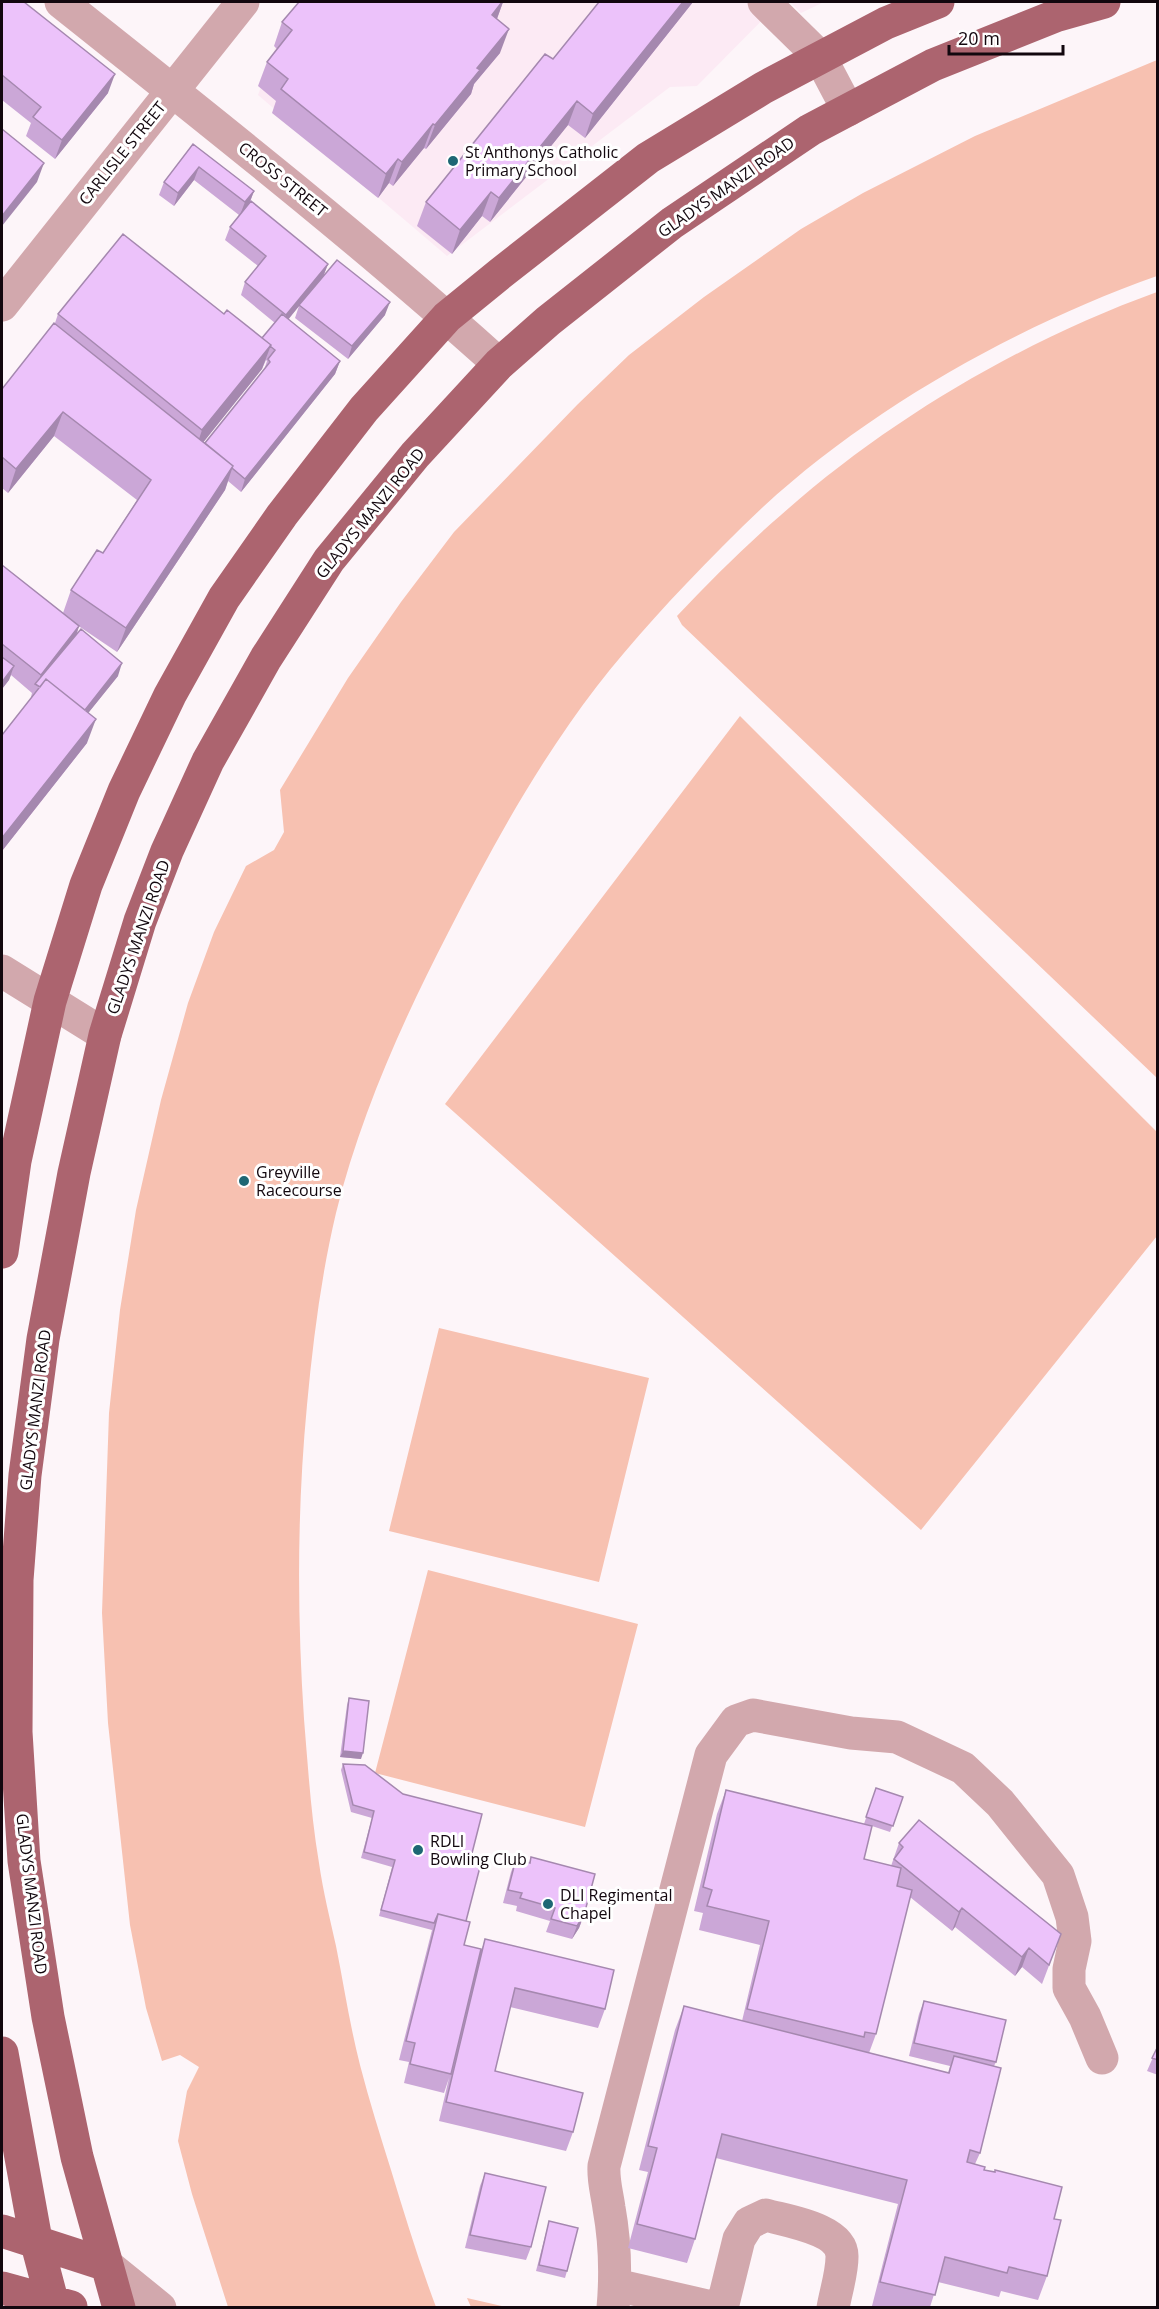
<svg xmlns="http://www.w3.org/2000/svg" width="1159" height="2309" font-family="'Open Sans',sans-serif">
<rect width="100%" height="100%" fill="#fdf5f9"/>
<path fill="#fceaf4" d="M311 2H780L697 86 670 87 447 256 258 95 276 45Z
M790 2H824L801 13Z"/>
<path fill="#f7c1b1" d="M1157 60V276C1019 325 871 407 763 507 736 532 711 558 686 584 644 628 604 674 570 723 523 790 485 861 448 933 402 1022 360 1116 336 1213 321 1276 313 1341 307 1405 297 1509 297 1614 304 1719 308 1767 311 1816 319 1863 323 1891 330 1919 336 1946 344 1986 350 2026 360 2065 369 2100 380 2135 391 2170 405 2216 419 2262 436 2307H228L192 2194 178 2141 187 2091 199 2067 180 2055 162 2061 146 2008 130 1925 108 1723 102 1613 109 1413 120 1310 136 1210 161 1100 188 1003 214 932 246 866 274 850 284 832 280 790 348 678 401 602 454 532 578 404 629 355 704 297 801 229 863 193 975 136Z
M1157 292H1158L1157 1078 682 625 677 616C710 581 744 547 781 515 889 419 1022 341 1157 292Z
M740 716 1157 1132V1236L921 1530 445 1104Z
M439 1328 649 1378 599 1582 389 1531Z
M428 1570 638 1624 585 1827 375 1773Z
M467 2298 506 2307H471Z"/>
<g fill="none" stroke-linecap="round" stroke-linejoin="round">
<path stroke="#d2a8ad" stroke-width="33" d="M61 2C209 120 358 237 499 364
M764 2 820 57 848 110
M2 305 243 2
M2 971 105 1035
M107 2265 160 2308
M616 2285 716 2308
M613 2308C616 2274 615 2241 609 2208 607 2193 603 2181 604 2166L711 1755 736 1721 753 1715 851 1733 897 1737 963 1768 1000 1803 1058 1875 1072 1917 1075 1941 1069 1969V1988L1085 2017 1102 2058
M722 2308 739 2239 749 2223 766 2215C787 2221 843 2229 842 2257 842 2273 836 2291 833 2308"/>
<path stroke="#ac646f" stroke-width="33" d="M2 1252 15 1161 50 1001 86 885 124 791 170 695 224 598 282 515 364 409 447 317 501 273 648 158 763 88 886 23 938 2
M2 2053 36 2240 54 2308
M2 2231 107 2265
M2 2288 71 2307
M119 2308 77 2157 48 2017 24 1861 16 1732 17 1580 25 1475 43 1339 74 1173 105 1035 140 921 167 851 208 761 266 658 329 560 415 455 499 364 548 321 672 223 810 130 933 65 1058 15 1104 2"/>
</g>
<path fill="#cba7d7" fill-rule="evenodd" d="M2 2 108 93 55 159 26 136 31 123 2 100Z
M503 2 497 19 500 53 474 84 471 94 426 149 424 148 393 186 389 183 378 198 272 113 276 101 258 86 267 62 277 49 274 46 282 22Z
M693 2 585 138 568 125 490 222 482 216 452 254 417 226 426 202 553 59Z
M193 144 254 191 250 202 328 264 323 277 385 315 348 359 295 318 299 306 288 320 340 361 335 374 241 492 228 481 225 490 117 652 77 625 79 626 77 633 118 676 88 713 87 743 2 851V735L32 698 31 697 32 693 11 675 9 680 2 689V565L63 613 71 590 103 553 137 500 54 436 8 493 2 488V389L55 323 58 314H224L262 338 275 323 241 295 245 282 258 266 225 240 230 227 239 215 194 180 174 206 159 195 164 182ZM266 360 267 361 264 370 205 443 203 442 262 369Z
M349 1698 361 1759 340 1757 347 1705Z
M343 1764 470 1861 464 1945 479 1958 485 1939 605 2009 598 2028 510 2007 495 2071 573 2132 566 2151 439 2121 449 2078 444 2093 404 2083 409 2062 399 2060 432 1930 379 1916 392 1867 361 1858 372 1818 351 1812 341 1770Z
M876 1788 903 1797 890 1832 872 1826 864 1859 891 1866 899 1843 1061 1934 1042 1984 1022 1967 1015 1976 955 1927 952 1931 910 1897 876 2034 869 2053 948 2073 950 2066 909 2056 919 2014 924 2001 996 2062 994 2066 980 2153 975 2164 1054 2219 1047 2276 1038 2300 1001 2291 999 2297 938 2282 930 2307H879L872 2306 898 2204 716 2158 695 2239 687 2263 628 2248 648 2172 639 2170 675 2030 684 2006 742 2021 760 1945 699 1930 703 1913 694 1911 717 1814 726 1790 864 1824Z
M531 1857 584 1915 579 1928 572 1939 546 1932 550 1921 516 1911 517 1906 503 1903 511 1872 516 1859 529 1863Z
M1158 2046V2075L1147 2071Z
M485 2173 531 2247 526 2260 465 2248 480 2186Z
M549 2221 567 2271 565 2278 536 2271Z"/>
<path fill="#a588af" d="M502 2H503L495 24 492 15Z
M683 2H693L585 138 593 114Z
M509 29 500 53 474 84 471 94 426 149 435 125 477 68Z
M115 74 108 93 55 159 62 140Z
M577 101 568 125 490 222 499 198Z
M433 124 424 148 393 186 402 162Z
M398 159 389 183 378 198 386 174Z
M44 163 37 182 2 226V216Z
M199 167 194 180 174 206 178 193Z
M254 191 249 204 240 215 245 202Z
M491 192 482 216 452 254 460 230Z
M328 264 323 277 281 328 286 315Z
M390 302 385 315 348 359 352 346Z
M271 345 262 369 194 454 202 430Z
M340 361 335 374 241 492 245 479Z
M63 412 54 436 8 493 16 469Z
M233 466 225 490 117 652 126 628Z
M79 626 73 645 37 685 41 675Z
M122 663 118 676 73 732 78 719Z
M14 666 9 680 2 689V682Z
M96 719 87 743 2 851V838Z
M343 1751 363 1753 361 1759 340 1757Z
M962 1908 955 1927 952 1931 959 1912Z
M584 1915 579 1928 572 1939 577 1926Z
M1029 1948 1022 1967 1015 1976 1022 1957Z"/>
<path fill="#ecc2fa" stroke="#a588af" stroke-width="1.5" d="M2 2H24L115 74 62 140 33 117 41 107 2 75Z
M299 2H502L492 15 509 29 477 68 480 70 435 125 433 124 402 162 398 159 386 174 281 89 288 79 267 62 292 30 282 22Z
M599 2H683L593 114 577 101 499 198 491 192 460 230 426 202 545 54 553 59Z
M2 129 44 163 2 216Z
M193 144 254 191 245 202 199 167 178 193 164 182Z
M251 201 328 264 286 315 245 282 266 256 230 227Z
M123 234 224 314 227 310 271 345 202 430 58 314Z
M337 260 390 302 352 346 299 305Z
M282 314 340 361 245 479 232 468 233 466 205 443 270 362 268 359 275 350 270 346 271 345 262 338Z
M54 323 233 466 126 628 71 590 97 550 103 553 151 480 63 412 16 469 2 457V389Z
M2 565 79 626 41 675 2 644Z
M81 629 122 663 85 710 46 679 40 687 35 684Z
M2 657 14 666 2 682Z
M46 679 96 719 2 838V735Z
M349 1698 369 1701 363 1753 343 1751Z
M343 1764 365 1765 403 1794 482 1814 470 1861 481 1863 466 1921 438 1914 434 1923 381 1910 395 1860 364 1852 374 1811 353 1805Z
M876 1788 903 1797 893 1826 866 1817Z
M726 1790 872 1826 864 1859 901 1868 897 1886 912 1890 876 2034 865 2032 864 2037 747 2009 769 1921 707 1906 712 1890 703 1887Z
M919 1820 1061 1934 1049 1965 1029 1948 1022 1957 962 1908 959 1912 894 1859 903 1847 899 1843Z
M531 1857 595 1874 584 1915 577 1926 551 1919 555 1908 520 1898 522 1893 508 1890 516 1859 530 1863Z
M438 1914 470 1922 464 1945 481 1949 451 2074 410 2064 415 2043 406 2041Z
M485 1939 614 1970 605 2009 515 1988 495 2071 583 2093 573 2132 446 2102Z
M924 2001 1006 2020 996 2062 914 2043Z
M684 2006 949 2073 954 2056 1001 2068 980 2153 970 2150 967 2162 985 2167 984 2170 995 2172V2170L1062 2187 1054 2219 1061 2220 1047 2276 1009 2267 1007 2273 945 2257 935 2295 880 2282 907 2180 722 2134 695 2239 637 2224 657 2148 648 2146Z
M1158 2046V2060L1152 2058Z
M485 2173 546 2187 531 2247 470 2235Z
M549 2221 578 2228 567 2271 539 2265Z"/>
<g fill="#1e6774" stroke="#fff" stroke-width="2">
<circle cx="453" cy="161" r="6"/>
<circle cx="244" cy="1181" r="6"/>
<circle cx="418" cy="1850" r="6"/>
<circle cx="548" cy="1904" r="6"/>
</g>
<g text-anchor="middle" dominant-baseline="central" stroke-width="6" stroke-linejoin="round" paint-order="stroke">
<g font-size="16" fill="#12070e" stroke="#fff" text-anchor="start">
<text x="465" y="152">St Anthonys Catholic<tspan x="465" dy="18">Primary School</tspan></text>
<text x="256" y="1172">Greyville<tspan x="256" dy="18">Racecourse</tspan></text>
<text x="430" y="1841">RDLI<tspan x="430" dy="18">Bowling Club</tspan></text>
<text x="560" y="1895">DLI Regimental<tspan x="560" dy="18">Chapel</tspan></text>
</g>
<g font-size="16" fill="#12070e" stroke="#fff">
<text transform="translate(122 153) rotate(-51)">CARLISLE STREET</text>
<text transform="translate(283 179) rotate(39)">CROSS STREET</text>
<text transform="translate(726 187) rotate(-35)">GLADYS MANZI ROAD</text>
<text transform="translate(370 513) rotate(-51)">GLADYS MANZI ROAD</text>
<text transform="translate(138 937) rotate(-71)">GLADYS MANZI ROAD</text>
<text transform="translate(35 1410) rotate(-83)">GLADYS MANZI ROAD</text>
<text transform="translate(32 1894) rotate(83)">GLADYS MANZI ROAD</text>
</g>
</g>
<rect width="1159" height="2309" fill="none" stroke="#12070e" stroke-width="6"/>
<path d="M949 45v9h114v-9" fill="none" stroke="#12070e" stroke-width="3"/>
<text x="958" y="45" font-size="18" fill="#12070e" stroke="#ffffff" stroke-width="4.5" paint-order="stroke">20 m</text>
</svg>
